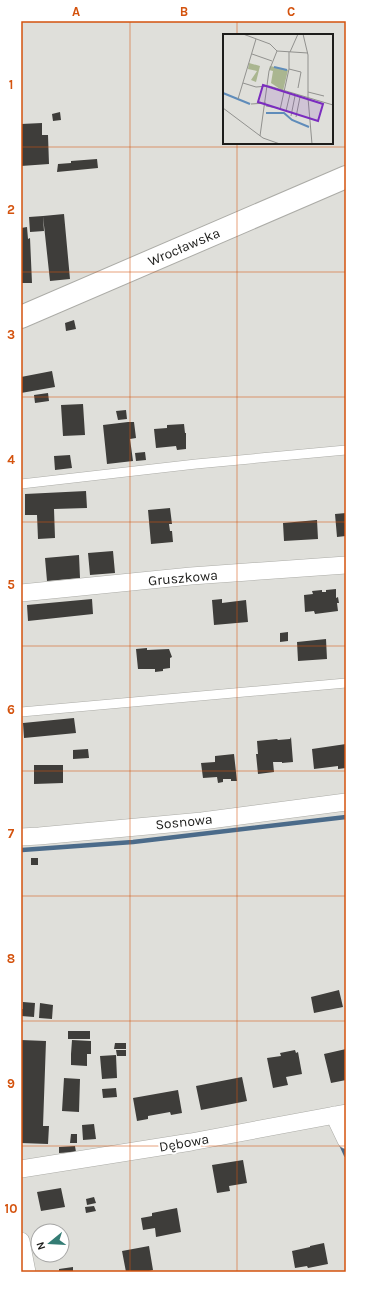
<svg xmlns="http://www.w3.org/2000/svg" width="367" height="1293" font-family="Karla,sans-serif">
<rect width="100%" height="100%" fill="#dfdfda"/>
<g fill="none" stroke-linecap="round" stroke-linejoin="round">
<path stroke="#4b6b8a" stroke-width="4.5" d="M22 850 133 842 346 817
M341 1144 346 1155"/>
</g>
<path fill="#3e3d3a" d="M60 112 61 120 53 121 52 114Z
M42 123V135H48L49 164 21 166V124Z
M97 159 98 168 57 172 58 164 71 163V161Z
M64 214 70 279 50 281 43 216Z
M43 216 44 231 30 232 29 217Z
M27 227 28 239 30 238 32 283H21V228Z
M74 320 76 329 66 331 65 323Z
M52 371 55 387 21 393V377Z
M48 393 49 401 35 403 34 395Z
M83 404 85 435 63 436 61 405Z
M126 410 127 419 118 420 116 411Z
M128 422H134L136 438 130 439 133 461 107 464 103 425Z
M184 424 185 433H186V449L177 450 176 446 156 448 154 429 167 428V425Z
M145 452 146 460 136 461 135 453Z
M70 455 72 468 55 470 54 456Z
M86 491 87 508 54 509 55 538 38 539 37 515H25V494Z
M170 508 172 524H169L170 531H172L173 542 151 544 148 510Z
M346 513V536L337 537 335 514Z
M317 520 318 539 284 541 283 523Z
M113 551 115 573 90 575 88 553Z
M79 555 80 578 47 581 45 558Z
M336 589V598L338 597 339 603H337L338 611 315 614 314 611 305 612 304 595 313 594 312 591 322 590V592H326V590Z
M92 599 93 614 28 621 27 605Z
M222 599V603L246 600 248 622 214 625 212 600Z
M288 632V641L280 642V633Z
M326 639 327 659 298 661 297 642Z
M147 648V650L169 649 172 657 170 658V668L163 669V671L155 672V669H138L136 649Z
M74 718 76 733 24 738 23 723Z
M291 737 293 762 282 763V762H273L274 772 258 774 256 754H258L257 741 277 739 278 740 290 739Z
M346 744V768L338 769V766L314 769 312 749Z
M88 749 89 758 73 759V750Z
M234 754 237 781H231V779H223V782L218 783 217 777 203 778 201 763 215 762V756Z
M34 765H63V783L34 784Z
M31 858H38V865H31Z
M339 990 343 1007 314 1013 311 997Z
M23 1002 35 1003 34 1017 21 1016V1009H23Z
M40 1003 53 1005 52 1019 39 1018Z
M68 1031H90V1039H68Z
M21 1040 46 1041 43 1126H49L48 1144 21 1143Z
M72 1040 91 1041V1054H87V1066L71 1065V1054H78H71Z
M115 1043H126V1049H114Z
M346 1049V1080L331 1083 324 1054Z
M116 1050H126V1056H117Z
M295 1050 296 1053 298 1052 302 1074 286 1077 288 1085 273 1088 267 1058 281 1056 280 1053Z
M116 1055 117 1078 102 1079 100 1056Z
M242 1077 247 1101 201 1110 196 1086Z
M64 1078 80 1079 79 1112 62 1111Z
M116 1088 117 1097 103 1098 102 1089Z
M178 1090 182 1113 171 1115 170 1112 148 1116V1119L137 1121 133 1098Z
M94 1124 96 1139 83 1140 82 1125Z
M71 1134H77V1143H70Z
M75 1146 76 1152 59 1153V1147Z
M243 1160 247 1183 229 1186 230 1191 217 1193 212 1165Z
M61 1188 65 1207 41 1211 37 1192Z
M94 1197 96 1203 87 1205 86 1199Z
M94 1206 96 1211 86 1213 85 1207Z
M177 1208 181 1232 156 1237 155 1228 143 1230 141 1218 152 1216V1213Z
M324 1243 328 1264 308 1268 307 1266 295 1268 292 1251 310 1247V1246Z
M149 1246 153 1270 145 1272H126L122 1251Z
M73 1267V1272H59V1269Z"/>
<g fill="none" stroke-linecap="round" stroke-linejoin="round">
<defs>
<path id="lane" d="M21 484 196 464 346 450
M21 712 346 683"/>
<path id="street" d="M21 593 191 576 346 565
M21 837 39 836 202 821 346 802
M334 1115 346 1140
M21 1169 191 1142 346 1113
M21 1241 27 1272"/>
<path id="secondary" d="M21 317 346 177"/>
</defs>
<use href="#lane" stroke="#acaca7" stroke-width="10"/>
<use href="#street" stroke="#acaca7" stroke-width="18"/>
<use href="#secondary" stroke="#acaca7" stroke-width="24"/>
<use href="#lane" stroke="#fff" stroke-width="9"/>
<use href="#street" stroke="#fff" stroke-width="17"/>
<use href="#secondary" stroke="#fff" stroke-width="22"/>
</g>
<path fill="none" stroke="#d4530e" stroke-width="1" stroke-opacity="0.55" d="M130 21V1272M237 21V35M237 143V1272M21 147H346M21 272H346M21 397H346M21 522H346M21 646H346M21 771H346M21 896H346M21 1021H346M21 1146H346"/>
<g text-anchor="middle" dominant-baseline="central" stroke-width="4" stroke-linejoin="round" paint-order="stroke">
<g font-size="14" fill="#1d1d1b" stroke="#fff">
<text transform="translate(184 247) rotate(-23)">Wrocławska</text>
<text transform="translate(183 578) rotate(-5)">Gruszkowa</text>
<text transform="translate(184 822) rotate(-6)">Sosnowa</text>
<text transform="translate(184 1143) rotate(-10)">Dębowa</text>
</g>
</g>
<g transform="translate(223 34)">
<rect width="110" height="110" fill="#dfdfda"/>
<path d="M26 29 37 32 33 48 28 46 34 37 25 35ZM47 32 65 36 60 57 48 49 50 37 46 36Z" fill="#aab690"/>
<path fill="none" stroke="#5f8cba" stroke-width="2" d="M51 33 64 36M0 59 27 70M43 79H61L69 86 86 93"/>
<path fill="none" stroke="#91918e" stroke-width="1" d="M20 0 47 10 54 17 85 19M80 0 85 21V64L89 110M67 18 75 0M29 20 49 27M66 35 78 38 75 54M20 49 33 53 46 52 110 71M85 58 101 62M15 65 33 5M28 70 43 69M43 72 55 74M0 74 40 104 57 110M57 76 66 35V18M63 77 67 60M68 82 72 62M73 83 77 63M37 102 46 37 54 17"/>
<path fill="#7b2cbf" fill-opacity="0.15" stroke="#7b2cbf" stroke-width="2" d="M40 51 100 70 95 87 35 68Z"/>
<rect width="110" height="110" fill="none" stroke="#1d1d1b" stroke-width="2"/>
</g>
<rect width="367" height="1293" fill="none" stroke="#ffffff" stroke-width="44"/>
<g transform="translate(50 1243) rotate(252)"><circle r="19" fill="#ffffff" stroke="#a5a5a4"/>
<path d="M0-3L7 15L0 10L-7 15Z" fill="#347c74"/>
<text y="-6" font-size="11" font-weight="bold" text-anchor="middle" fill="#1d1d1b">N</text>
</g>
<rect x="22" y="22" width="323" height="1249" fill="none" stroke="#d4530e" stroke-width="1.5"/>
<g font-size="13" text-anchor="middle" font-weight="bold" fill="#d4530e">
<text x="76" y="16">A</text>
<text x="184" y="16">B</text>
<text x="291" y="16">C</text>
<text x="11" y="89">1</text>
<text x="11" y="214">2</text>
<text x="11" y="339">3</text>
<text x="11" y="464">4</text>
<text x="11" y="589">5</text>
<text x="11" y="714">6</text>
<text x="11" y="838">7</text>
<text x="11" y="963">8</text>
<text x="11" y="1088">9</text>
<text x="11" y="1213">10</text>
</g>
</svg>
